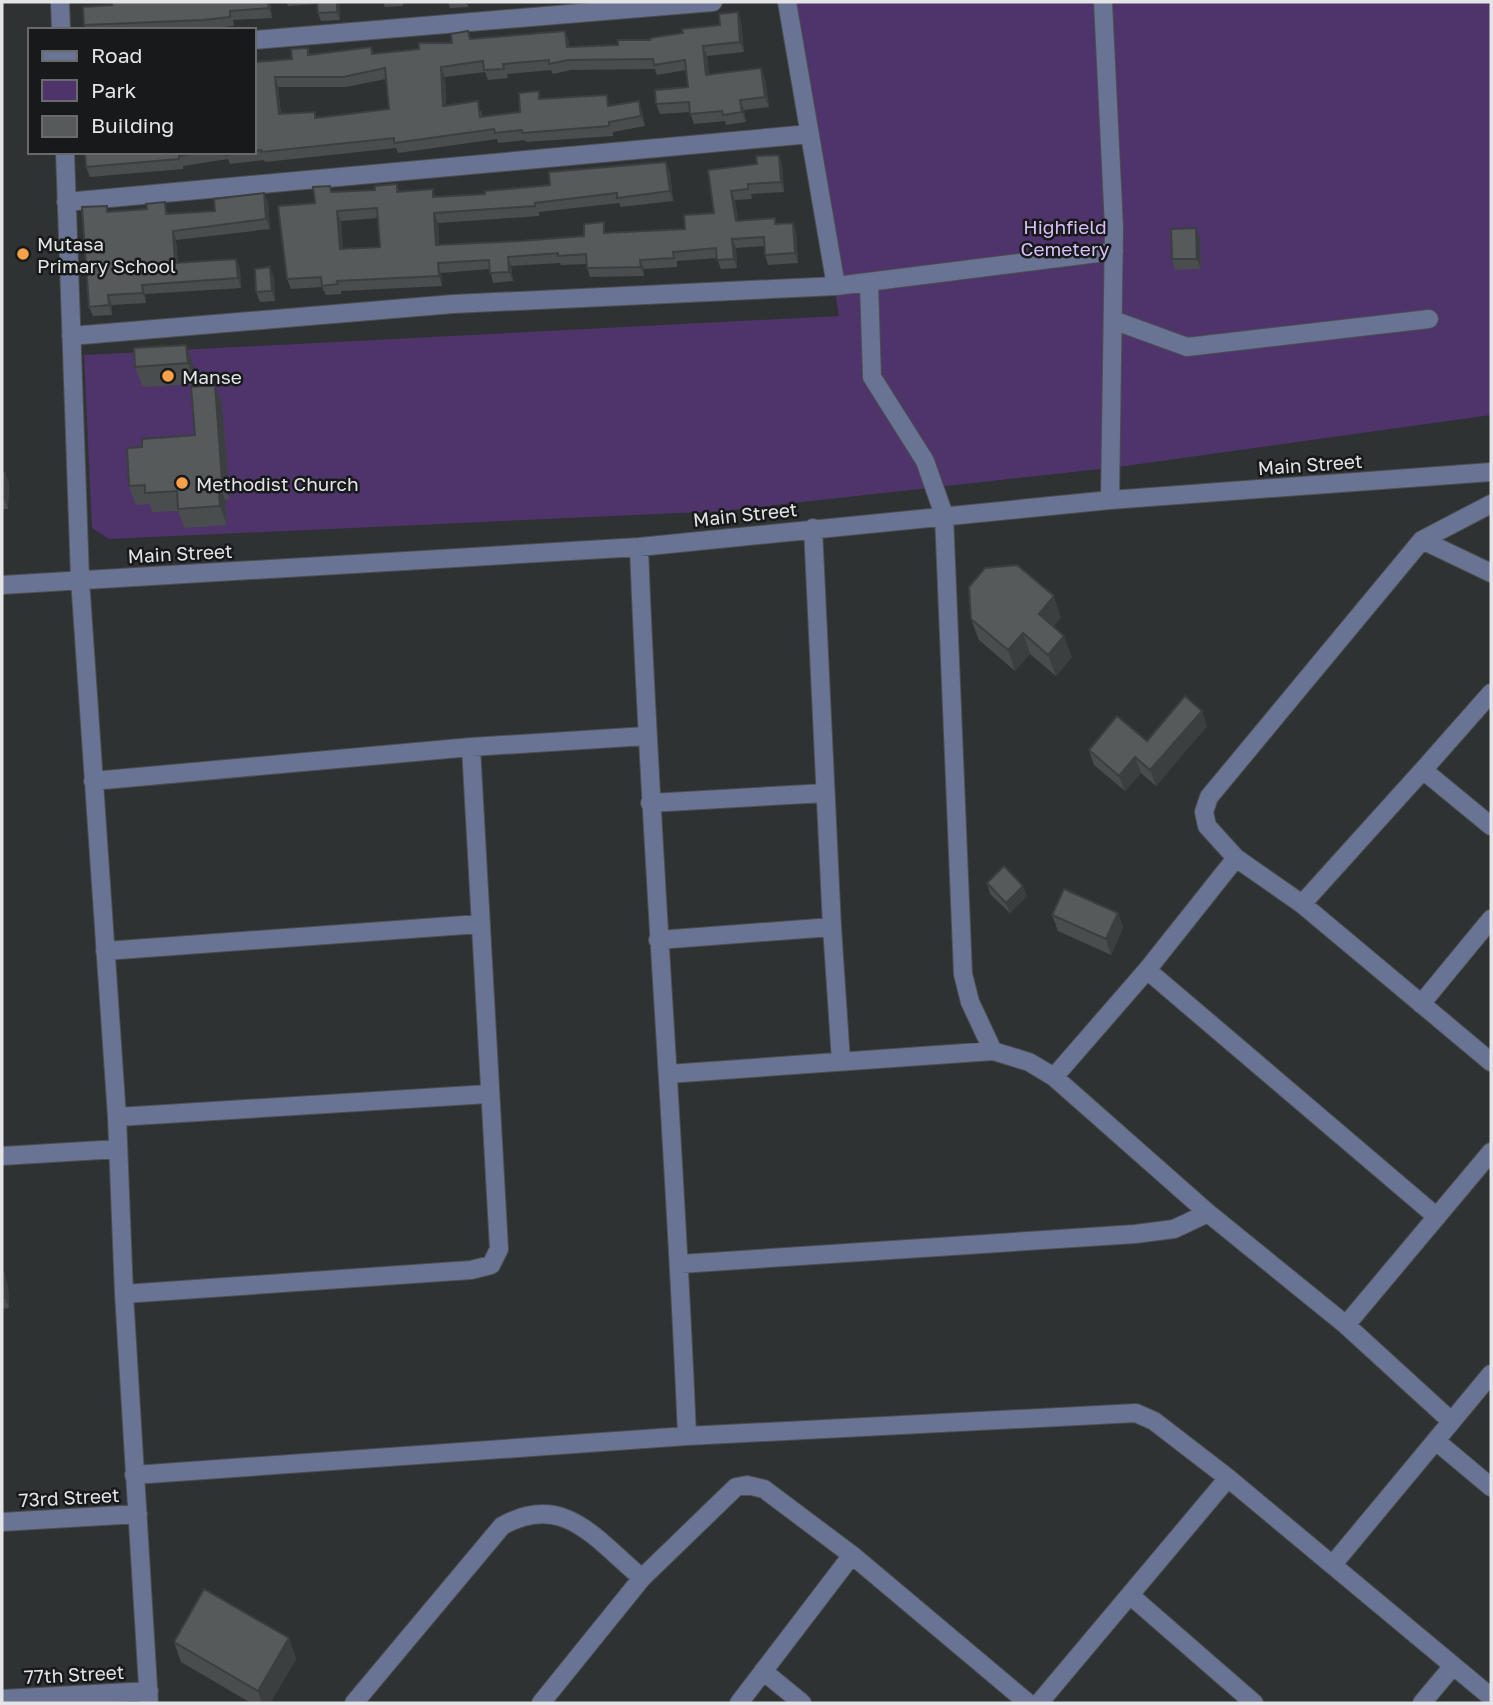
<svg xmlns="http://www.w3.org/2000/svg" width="1493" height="1705" font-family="'Golos Text',sans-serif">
<rect width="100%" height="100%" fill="#2f3233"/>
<path fill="#4e346b" d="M788 2H1491V415L1118 467 722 511 109 539 92 528 84 355 839 316Z"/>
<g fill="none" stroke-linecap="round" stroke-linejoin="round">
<defs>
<path id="minor" d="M60 2 61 30
M787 2 836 286
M1103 2 1114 227 1110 500
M254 40 713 2
M65 152 80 579 117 1117 124 1294 149 1703
M66 202 810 134
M869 283 872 377 925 461 944 515 963 974 970 1002 993 1051
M1113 320 1187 347 1429 319
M71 336 453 304 836 286 1114 251
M1491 504 1422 540 1209 797 1204 812 1207 826 1236 858 1302 904 1491 1062
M813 528 832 927 841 1061
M1422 540 1491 573
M639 547C650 843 675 1139 687 1436
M2 585 639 547 1110 500 1491 472
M1423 770 1491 693
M93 781 471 747 646 736
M650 803 825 793
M1302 904 1423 770 1491 826
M658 940 832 927
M105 951 479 924
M1147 970 1437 1217
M1421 1004 1491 919
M668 1074 993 1051 1029 1062 1054 1077 1208 1213 1346 1325 1491 1152
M1054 1077 1147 970 1236 858
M117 1117 488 1094
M2 1156 118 1149
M680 1264 1135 1234 1174 1229 1208 1213
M124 1294 471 1270 491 1265 499 1249 471 747
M1346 1325 1451 1421
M1436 1441 1491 1487
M134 1475 687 1436 1136 1413 1154 1421 1228 1478 1491 1697
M2 1522 138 1514
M1334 1563 1491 1374
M1131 1596 1254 1703
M763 1671 802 1703
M2 1699 149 1691
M354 1703 502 1526C564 1491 596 1540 642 1578
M541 1703 642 1578 736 1487 747 1485 764 1489 852 1555 1028 1703
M739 1703 852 1555
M1039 1703 1228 1478
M1422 1703 1453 1666"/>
</defs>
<use href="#minor" stroke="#4c4e4f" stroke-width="20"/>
<use href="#minor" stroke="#697393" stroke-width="18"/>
</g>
<path fill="#4a4d4d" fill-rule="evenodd" d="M270 2 272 18 233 20 234 26 206 29 86 30 84 25 112 5Z
M286 2H339L340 20 321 21 318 13 317 4 288 6Z
M383 2H403V6L385 7Z
M448 2H467L468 7 450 8Z
M738 12 741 22 744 52 707 56 709 74 765 78 769 107 744 110 746 122 726 125 725 121 694 124 690 112 660 114 656 104 688 87 686 70 657 75 655 69 571 70 553 74 551 70 507 74 508 78 488 80 485 72 445 77 446 105 481 111 482 117 520 112 541 99 611 106 642 111 645 126 613 132V136L526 142 525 140 498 143 497 139 398 153 396 148 265 162 264 160 230 164 228 159 183 166V169L90 177 86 167 85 152H254V119H256L254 100 292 59 308 48 310 54 371 47 374 54 419 49 471 39 569 41V47L618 45 650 40 720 25ZM386 79 389 109 317 118 281 114 278 87H346Z
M782 164 784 192 751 194 752 199 735 200 738 221 777 224 793 223 796 232 798 263 768 265 765 255 764 246 736 248 737 268 721 269 717 258 677 261V267L644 269V276L590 277 586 264 561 265 560 263 511 266 513 281 493 283 490 269 441 273 442 286 341 291V294L326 295 322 287 291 289 287 279 315 203 333 192 375 190 397 184 399 191 433 189 435 197 485 194 550 185 670 172 673 201 621 207 619 203 539 212V216L438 223 439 245 520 241 607 233 685 229 714 213 708 170ZM378 218 380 247 343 249 341 221Z
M268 202 270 229 176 240 178 263 236 259 240 269 241 288 145 294 146 303 112 305V315L93 316 89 307 109 211 147 209 168 212V214L215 211Z
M1200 238 1201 269 1175 270 1172 259Z
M270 267 274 278 275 301 260 302 256 292Z
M134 348 194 366 195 384 143 387 135 367Z
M215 385 222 405 230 499 225 500 227 525 185 528 178 511 152 512 150 504 136 505 129 486 142 447 195 435Z
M2 473H5L9 483 8 509H2Z
M1061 617 1053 627 1072 657 1056 676 1030 654 1015 671 979 640 971 619Z
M1207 726 1156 786 1141 773 1125 791 1094 765 1089 750 1147 741Z
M987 883 1027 896 1010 913 990 894Z
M1118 913 1123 928 1111 955 1058 931 1052 915Z
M4 1274 8 1285 9 1308 2 1309V1275Z
M289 1638 296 1659 270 1703H251L181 1662 174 1642Z"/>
<path fill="#3c3f3f" d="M268 2H270L272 18 269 8Z
M337 2H339L340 20 337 12Z
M738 12 741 22 744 52 740 42Z
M565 31 569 41 570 57 567 47Z
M703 46 707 56 710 85 706 75Z
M441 67 445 77 446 116 443 106Z
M761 68 765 78 769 107 765 97Z
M275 77 278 87 282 124 279 114Z
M740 100 744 110 746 122 742 112Z
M639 101 642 111 645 126 641 116Z
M779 155 782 164 784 192 781 182Z
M666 162 670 172 673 201 670 191Z
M731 191 735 200 739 231 736 221Z
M264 193 268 202 270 229 266 219Z
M337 211 341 221 344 259 340 249Z
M434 213 438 223 440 255 436 245Z
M793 223 796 232 798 263 795 253Z
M1196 228 1200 238 1201 269 1197 259Z
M173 231 176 240 178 273 175 263Z
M732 239 736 248 737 268 734 259Z
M508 257 511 266 513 281 509 272Z
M236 259 240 269 241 288 238 278Z
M640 260 644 269V276L641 267Z
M438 263 441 273 442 286 439 276Z
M270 267 274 278 275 301 272 291Z
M142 285 145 294 146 303 143 293Z
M108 295 112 305V315L109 305Z
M186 345 194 366 195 384 188 363Z
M215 385 222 405 230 499 222 480Z
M5 473 9 483 8 509 4 499Z
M218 480 225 500 227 525 220 506Z
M1054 596 1061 617 1046 635 1039 614Z
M1023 633 1030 654 1015 671 1008 650Z
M1064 636 1072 657 1056 676 1048 655Z
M1202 711 1207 726 1156 786 1150 770Z
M1135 757 1141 773 1125 791 1119 776Z
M1023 886 1027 896 1010 913 1006 903Z
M1118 913 1123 928 1111 955 1106 939Z
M4 1274 8 1285 9 1308 5 1298Z
M289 1638 296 1659 270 1703H262L258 1691Z"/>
<path fill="#565a5a" stroke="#3c3f3f" stroke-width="2" fill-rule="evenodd" d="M112 2H268L269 8 230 11V17L203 20 84 25 83 7 112 5Z
M317 2H337V12L318 13Z
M738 12 740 42 703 46 706 75 761 68 765 97 740 100 742 112 723 115 722 111 690 114 689 102 656 104 655 90 688 87 685 60 654 65 653 59 568 60 549 64V60L503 64 504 69 484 70 483 61 441 67 443 106 478 101 480 117 520 112 519 93 539 91V99L607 95 608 106 639 101 641 116 609 122V126L522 133V130L495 133 494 129 394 143V138L261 152V150L254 151V119H256L254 99V62L292 59 291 49 308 48V55L371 47 372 54 419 49V43H452L451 34 468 31 470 39 565 31 567 47 618 45V40H650V38L683 33 682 29 720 25 719 14ZM385 68 389 109 315 118V112L279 114 275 77H343Z
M85 152H204L179 156V159L86 167Z
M226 152H242L226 155Z
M779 155 781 182 748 184V189L731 191 736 221 775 218V224L793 223 795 253 765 255 764 237 732 239 734 259 717 260 716 248 673 252 674 258 640 260 641 267 587 268 586 254 558 256V253L508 257 509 272 490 273 489 260 438 263 439 276 337 281 338 284 322 286 321 277 287 279 278 206 315 203 313 187 330 186 331 192 375 190V186L397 184V192L433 189V197L485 194V191L550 185 549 172 666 162 670 191 617 198V193L535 203V206L434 213 436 245 520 241 584 236V224L604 222V233L685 229 684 215 714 213 708 170 757 164 756 156ZM377 208 380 247 340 249 337 211Z
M264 193 266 219 173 231 175 263 236 259 238 278 142 285 143 293 108 295 109 305 89 307 82 207 107 206V212L147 209 146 204 165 202 166 214 215 211 214 199Z
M1196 228 1197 259H1172L1171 229Z
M270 267 272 291 256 292 255 269Z
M186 345 188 363 135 367 134 348Z
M215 385 222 480H218L220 506 178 509 177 491 145 493V485L129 486 127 448 142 447V439L195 435 191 387Z
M2 473H5L4 499 2 498Z
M1017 565 1054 596 1039 614 1064 636 1048 655 1023 633 1008 650 971 619 969 587 985 568Z
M1185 696 1202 711 1150 770 1135 757 1119 776 1089 750 1117 716 1147 741Z
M1004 866 1023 886 1006 903 987 883Z
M1064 889 1118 913 1106 939 1052 915Z
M4 1274 5 1298H2V1275Z
M204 1589 289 1638 258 1691 174 1642Z"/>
<g fill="#f7a248" stroke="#18191a" stroke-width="2.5">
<circle cx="23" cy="254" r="7"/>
<circle cx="168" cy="376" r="7"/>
<circle cx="182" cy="483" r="7"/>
</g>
<g text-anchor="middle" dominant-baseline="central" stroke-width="5" stroke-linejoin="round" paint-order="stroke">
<g font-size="19" fill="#d8befa" stroke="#18191a">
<text x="1065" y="226">Highfield<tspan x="1065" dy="22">Cemetery</tspan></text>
</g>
<g font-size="19" fill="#e2e4e5" stroke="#18191a" text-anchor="start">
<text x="37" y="243">Mutasa<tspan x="37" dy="22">Primary School</tspan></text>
<text x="182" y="376">Manse</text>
<text x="196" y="483">Methodist Church</text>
</g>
<g font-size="19" fill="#e2e4e5" stroke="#18191a">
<text transform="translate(1310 464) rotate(-4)">Main Street</text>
<text transform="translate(745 514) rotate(-6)">Main Street</text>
<text transform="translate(180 553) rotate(-3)">Main Street</text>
<text transform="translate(69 1497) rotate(-3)">73rd Street</text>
<text transform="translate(74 1674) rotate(-3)">77th Street</text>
</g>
</g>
<rect width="1493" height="1705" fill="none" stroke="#e2e4e5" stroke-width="7"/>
<rect x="28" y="28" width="228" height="126" fill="#18191a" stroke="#696a6b" stroke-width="2"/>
<rect x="42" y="51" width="35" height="10" fill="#697393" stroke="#696a6b" stroke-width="2"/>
<text x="91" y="63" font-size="21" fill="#e2e4e5">Road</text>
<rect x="42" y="80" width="35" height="21" fill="#4e346b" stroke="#696a6b" stroke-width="2"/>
<text x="91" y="98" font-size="21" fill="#e2e4e5">Park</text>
<rect x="42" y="116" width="35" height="21" fill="#565a5a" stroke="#696a6b" stroke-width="2"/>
<text x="91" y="133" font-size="21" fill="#e2e4e5">Building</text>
</svg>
